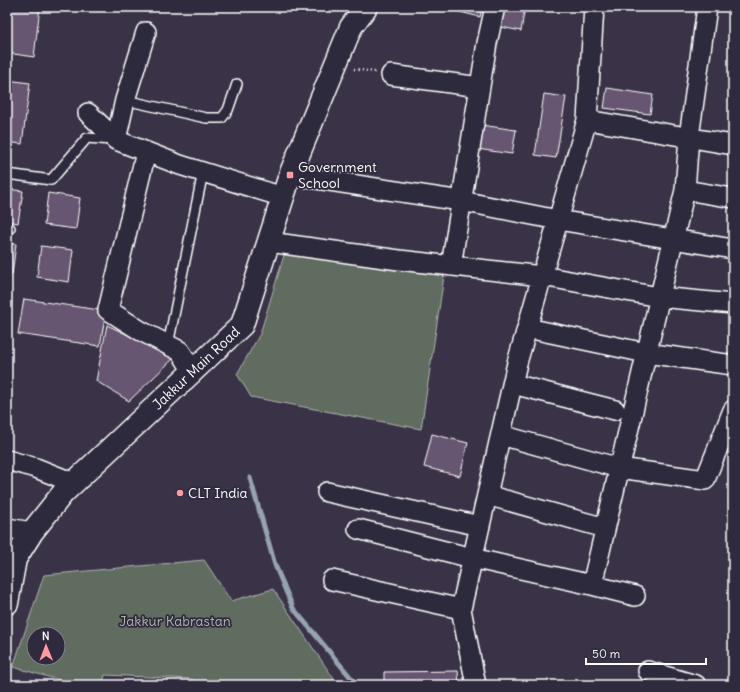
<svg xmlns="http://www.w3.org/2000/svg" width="740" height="692" font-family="Delius,sans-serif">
<rect width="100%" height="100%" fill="#3a3348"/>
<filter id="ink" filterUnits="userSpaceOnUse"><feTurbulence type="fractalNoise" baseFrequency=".025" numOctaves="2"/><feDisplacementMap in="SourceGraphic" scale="8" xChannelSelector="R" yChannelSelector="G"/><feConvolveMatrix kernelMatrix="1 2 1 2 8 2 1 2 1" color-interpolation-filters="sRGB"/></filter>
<g filter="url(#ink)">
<path fill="#616c61" stroke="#b0b6b0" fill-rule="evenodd" d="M285 252 444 276 421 429 251 397 237 374 260 334Z
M204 560 231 601 273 589 338 685H192V679L105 675 102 685H77L13 667 44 575ZM34 634H58V658H34Z"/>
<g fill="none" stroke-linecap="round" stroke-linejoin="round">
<path stroke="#97a3b1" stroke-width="5" d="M250 478 275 565 293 608 357 685"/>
</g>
<path fill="#665672" stroke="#fff" d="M8 7H40L34 57 7 53Z
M440 7H482L480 17Z
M500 7H525L521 31 496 26Z
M7 80 30 83 22 144 7 142Z
M607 88 653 95 650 114 604 108Z
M544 94 566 97 556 158 535 155Z
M481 125 516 130 512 154 477 149Z
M7 189 23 191 18 223 7 221Z
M48 193 80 198 76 229 44 225Z
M7 243 16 244 12 275H7Z
M41 246 73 250 69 282 37 277Z
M24 299 106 311 100 346 18 334Z
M107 325 175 357 129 401 96 381Z
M432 434 468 443 460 476 424 467Z
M458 671 459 685H384V672Z"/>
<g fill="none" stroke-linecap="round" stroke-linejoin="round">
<defs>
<path id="lane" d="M125 100 206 118H222L228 110 237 84
M7 174 51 180 87 138 112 140
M7 228H10
M168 345 203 172"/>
<path id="street" d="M391 75 480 87
M88 113 116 140 180 165 283 197
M587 120 733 145
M116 140 125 100 146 32
M146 152 108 310 141 331 180 351 193 371
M290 175 461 201 558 220 733 249
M685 190 733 198
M269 242 399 260 542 276 659 297 733 304
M451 266 487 43 495 7
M527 328 646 353 733 365
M513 384 615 410
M501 435 619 468 705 480 733 410
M7 460 36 468 74 483
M327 492 480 526
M487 495 605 528
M7 528 32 532
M358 529 472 558 592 585 685 190 689 137 707 7
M332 580 461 609
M592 585 635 596
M648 671 696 685
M476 685 461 609 517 363 587 120 594 7"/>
<g id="secondary">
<path id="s1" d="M7 603 15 559 32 532 63 493 242 325 290 175 351 27 366 7"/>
</g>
</defs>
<use href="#lane" stroke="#fff" stroke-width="12"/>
<use href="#street" stroke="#fff" stroke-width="22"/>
<use href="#secondary" stroke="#fff" stroke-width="25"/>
<path stroke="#fff" stroke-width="2.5" stroke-dasharray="1 3" stroke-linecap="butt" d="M354 69 375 72"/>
<use href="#lane" stroke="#2f2a3d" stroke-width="9"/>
<use href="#street" stroke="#2f2a3d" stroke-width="19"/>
<use href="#secondary" stroke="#2f2a3d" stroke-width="22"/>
</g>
</g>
<g fill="#ff9aa2" stroke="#2f2a3d" stroke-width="1.5">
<rect x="286" y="171" width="8" height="8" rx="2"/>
<circle cx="180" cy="493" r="4"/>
</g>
<g text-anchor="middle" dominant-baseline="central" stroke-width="3.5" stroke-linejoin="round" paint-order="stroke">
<g font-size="14" fill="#fff" stroke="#2f2a3d" text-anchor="start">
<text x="298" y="167">Government<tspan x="298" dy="16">School</tspan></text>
<text x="188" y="493">CLT India</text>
</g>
<g font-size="14" fill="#fff" stroke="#2f2a3d">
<text stroke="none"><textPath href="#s1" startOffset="309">Jakkur Main Road</textPath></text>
</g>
<g font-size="14" fill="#b0b6b0" stroke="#2f2a3d">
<text x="175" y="621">Jakkur Kabrastan</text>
</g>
</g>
<rect width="740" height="692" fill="none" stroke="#2f2a3d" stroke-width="24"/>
<rect x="12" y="12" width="716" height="668" fill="none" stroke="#fff" stroke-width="1.5" filter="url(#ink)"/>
<g transform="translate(46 646) rotate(359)"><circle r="19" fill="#2f2a3d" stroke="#827f8b"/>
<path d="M0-3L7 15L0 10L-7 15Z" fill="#ff9aa2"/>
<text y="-6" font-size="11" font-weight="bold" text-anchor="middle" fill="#ffffff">N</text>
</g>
<path d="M586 658v6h120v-6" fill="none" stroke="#ffffff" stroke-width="2"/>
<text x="592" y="658" font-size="12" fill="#ffffff" stroke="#2f2a3d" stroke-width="3" paint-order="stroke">50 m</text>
</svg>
